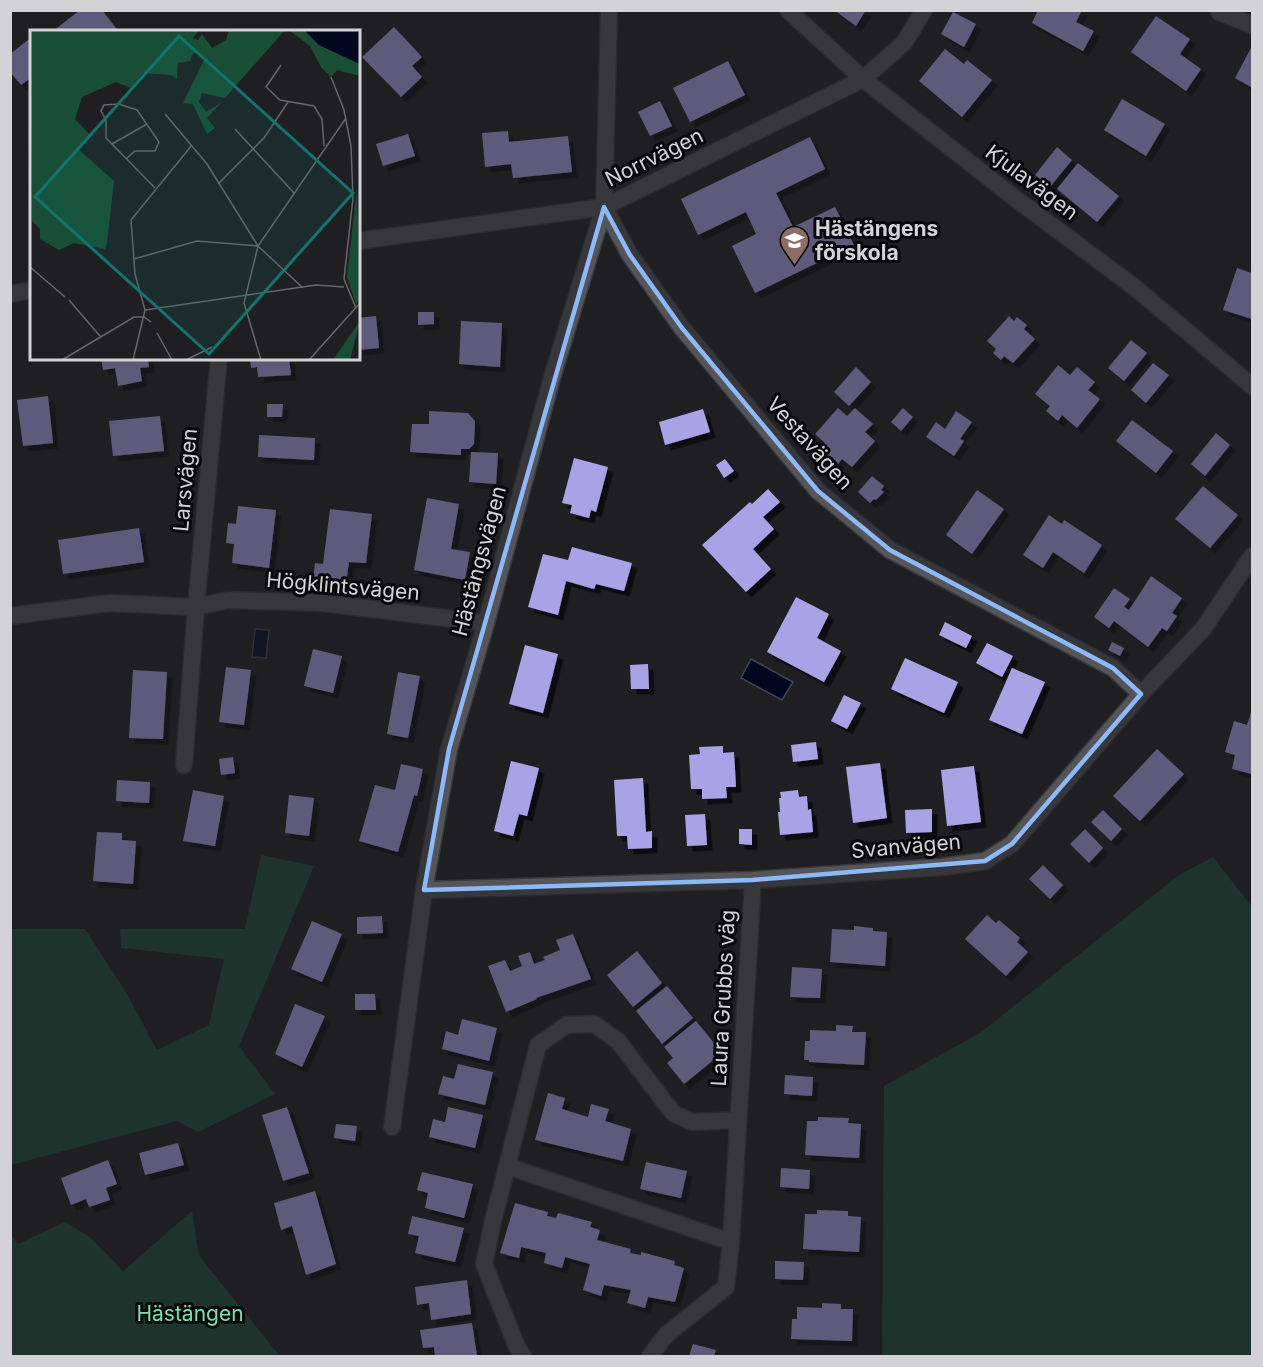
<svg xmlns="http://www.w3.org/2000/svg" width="1263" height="1367" font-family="Inter,sans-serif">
<defs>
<filter id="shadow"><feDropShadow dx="5.5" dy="5.5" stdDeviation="0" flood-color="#0009"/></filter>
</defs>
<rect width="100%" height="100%" fill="#1f1f22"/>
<path fill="#194e36" d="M261 855 314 866 239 1046 275 1094 198 1132 177 1121 11 1165V929H85L127 994 157 1050 209 1025 224 959 121 948 120 929H245Z
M1213 857 1252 907V1356H882L884 1086 980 1033 1179 875Z
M192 1211 199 1256 280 1356H11V1235L18 1244 65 1222 90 1237 123 1271Z"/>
<path fill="#00071f" stroke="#3f4456" stroke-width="1.5" d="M255 629 269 630 266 658 252 657Z
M751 659 793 682 782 700 741 678Z"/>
<path fill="#aaa2e7" filter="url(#shadow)" d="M80 10H102L119 32H52Z
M834 10H866L856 26Z
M1038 10H1082L1076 22 1094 31 1083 51 1032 23Z
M953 12 976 24 964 47 941 34Z
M1156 16 1190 39 1180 54 1201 69 1186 91 1131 52Z
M394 27 422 57 412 66 422 77 401 97 362 57Z
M32 37V77L21 85 10 72V54Z
M1252 46V83L1251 87 1235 78Z
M945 49 964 64 967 60 992 80 962 117 919 81Z
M728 61 745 95 690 122 673 88Z
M1122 99 1165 124 1146 156 1104 130Z
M660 101 672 126 650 136 638 112Z
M508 131 509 142 568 136 572 172 513 178 511 164 485 167 482 133Z
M408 134 415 156 383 166 376 144Z
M810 137 825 169 776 193 793 227 835 207 854 245 755 293 732 246 756 234 746 212 698 235 681 199Z
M1057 147 1072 160 1050 187 1035 175Z
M1078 163 1119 196 1097 222 1057 189Z
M1237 268 1252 273V319L1223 310Z
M418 312H434V324L418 325Z
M376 316 379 348 358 350V318Z
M1009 316 1014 321 1017 317 1027 325 1024 329 1035 339 1013 363 1004 356 1001 360 993 353 996 349 987 341Z
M461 321 502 323 500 367 459 364Z
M1131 340 1147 353 1124 381 1108 368Z
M101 358H148L149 367 140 368 142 381 118 386 115 368 103 370Z
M250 358H289L291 375 258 377 257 367 251 368Z
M1153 363 1169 375 1146 403 1131 390Z
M1058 365 1070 375 1077 367 1095 382 1088 390 1100 399 1077 428 1062 415 1058 421 1046 411 1050 406 1035 394Z
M856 367 871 382 849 406 834 392Z
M48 396 53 443 23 446 17 400Z
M267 404H283L282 417H267Z
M838 408 847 416 855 408 873 424 865 432 875 441 852 467 842 459 838 464 820 448 825 443 815 434Z
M903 408 913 417 901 431 891 422Z
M703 409 710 432 665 445 659 422Z
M429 411 468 413 475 421 474 444 469 449H461V455L410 452 412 424H429Z
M956 411 972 422 960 439 964 441 954 456 926 437 936 422 945 429Z
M160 416 164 451 113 456 109 421Z
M1132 420 1173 451 1156 473 1116 441Z
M1216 433 1230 445 1205 476 1191 464Z
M259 435 315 438 314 460 258 457Z
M471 452 498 453 496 484 469 482Z
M574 458 608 467 596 512 591 510 589 518 570 513 572 505 562 503Z
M725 459 734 471 724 478 716 465Z
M872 476 884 486 881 490 884 492 876 500 874 499 870 503 858 492Z
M1203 486 1238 515 1210 548 1175 519Z
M768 489 780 502 763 517 774 529 753 549 771 569 746 592 702 545 750 502 752 504Z
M977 490 1004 509 972 554 946 535Z
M427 498 459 504 451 549 470 552 465 580 414 570Z
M238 506 276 510 269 568 232 563 234 544 226 543 228 523 236 524Z
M330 509 372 514 366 563 349 562 346 584 313 580 315 563 323 564Z
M1049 515 1062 524 1064 520 1102 545 1084 573 1053 552 1043 568 1023 555Z
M139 528 144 562 63 574 58 540Z
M572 547 632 563 624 591 596 584 594 589 566 581 558 615 528 607 543 554 568 560Z
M1151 576 1182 598 1172 613 1177 616 1167 631 1162 628 1148 647 1114 621 1109 628 1094 617 1114 588 1130 599 1124 607 1129 610Z
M796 597 829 614 817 638 841 651 824 682 767 652Z
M945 622 972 636 966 648 939 635Z
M1112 642 1124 648 1120 656 1108 650Z
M987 643 1013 656 1002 677 976 663Z
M525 645 558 654 543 713 509 704Z
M313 649 342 656 333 693 304 686Z
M905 658 958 682 944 713 891 689Z
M648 664 649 689H631L630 665Z
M226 667 251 670 244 725 219 722Z
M1012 668 1045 682 1022 734 989 720Z
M133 670 167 672 163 739 129 738Z
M398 672 420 676 408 738 387 734Z
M844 695 861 703 847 729 831 721Z
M1252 709V774L1232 769 1235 755 1225 752 1234 721 1247 725Z
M816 742 818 759 793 762 791 745Z
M723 746V753L734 752 736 787H726L727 798 702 799V789H691L689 755 700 754 699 747Z
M1157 749 1184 774 1140 821 1113 796Z
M233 757 235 773 221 775 219 759Z
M511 761 539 768 527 816 519 814 513 836 494 831Z
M880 763 887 818 853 823 846 767Z
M401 764 423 769 417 796 414 795 398 852 359 841 375 785 395 790Z
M974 766 981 822 947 826 941 770Z
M643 778 646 832 652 831V848L628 849 627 836H617L614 780Z
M117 780 150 782 149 803 116 801Z
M193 790 224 796 215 846 183 841Z
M798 790 799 797 807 796 808 810 811 809 813 832 780 835 778 812H780L779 798H781L780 792Z
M289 795 314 798 309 836 285 833Z
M932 809V832L906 833 905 810Z
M1103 810 1122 829 1111 841 1091 822Z
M705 814 707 845 687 846 685 815Z
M739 829H752V845L739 844Z
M1085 829 1103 848 1089 863 1070 844Z
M97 832 122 833V840L136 841 133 884 93 881Z
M1043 865 1063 885 1050 899 1029 879Z
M987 915 996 923 999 920 1020 938 1017 942 1028 952 1006 976 965 939Z
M382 916 383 933 357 934V917Z
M312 921 342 934 322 982 291 969Z
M854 926 873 928V931L887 932 885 966 830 962 832 929 854 930Z
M573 934 591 979 536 998 537 999 506 1012 488 966 505 960 510 971 522 966 518 956 530 952 534 964 545 960 543 957 560 950 556 940Z
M637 951 662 983 633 1007 607 975Z
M792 967 822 969 820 998 790 997Z
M667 986 693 1018 662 1044 636 1011Z
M355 994H375L376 1010H355Z
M295 1004 325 1016 302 1067 275 1054Z
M462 1019 497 1028 489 1061 442 1049 446 1031 458 1035Z
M696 1021 722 1053 684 1084 667 1063 673 1058 664 1047Z
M836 1025 853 1026 852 1032H866L864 1065 809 1062V1060H804L805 1041H810V1030L836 1031Z
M458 1064 493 1072 485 1105 438 1094 443 1076 454 1079Z
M785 1075 813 1077 812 1096 784 1094Z
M548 1093 565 1098 562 1109 588 1117 591 1104 609 1109 605 1121 631 1129 623 1161 535 1140Z
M287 1107 309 1173 283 1181 262 1115Z
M448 1107 483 1115 475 1148 429 1137 433 1119 445 1122Z
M818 1117 849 1118 848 1123 861 1124 859 1158 805 1155 807 1121H818Z
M336 1124 357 1126 355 1141 334 1138Z
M178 1143 184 1165 145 1175 139 1153Z
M108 1160 117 1184 106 1188 110 1200 89 1207 86 1199 71 1205 61 1178Z
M646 1162 687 1171 681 1198 640 1189Z
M781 1168 810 1170 809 1189 780 1187Z
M422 1172 473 1184 464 1218 425 1208 428 1193 417 1190Z
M315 1191 336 1264 306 1275 292 1226 281 1230 274 1203Z
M515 1203 548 1212 547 1216 556 1218 558 1213 592 1222 590 1227 600 1230 597 1240 631 1249 630 1253 641 1255V1252L675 1261 674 1265 684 1268 675 1302 648 1297 645 1308 627 1303 631 1290 604 1285 601 1296 583 1290 590 1264 565 1257 562 1268 544 1263 546 1253 538 1251 521 1247 519 1258 500 1253Z
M817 1210 848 1211V1216L861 1217 859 1252 803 1249 805 1214H817Z
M412 1216 464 1228 455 1262 415 1253 419 1236 408 1234Z
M775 1261 804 1262 803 1280 775 1279Z
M467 1280 471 1314 431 1320 429 1303 417 1305 415 1287Z
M822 1303 841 1304V1309H853L852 1341 791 1339 792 1319H797V1307L822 1308Z
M472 1323 477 1356H435L434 1347 423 1348 420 1330Z
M693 1344 716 1350 714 1356H689Z"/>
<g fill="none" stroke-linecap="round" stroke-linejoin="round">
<defs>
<path id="minor" d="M788 10 863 79 1016 199 1133 286 1252 386
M1219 12 1252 25
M604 207 630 255 682 328 818 491 890 550 1113 668 1141 694
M358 241 604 207 863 79 904 43 924 10
M10 294 32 290
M10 616 110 603 196 607 228 600 323 603 486 623
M184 765 196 607 219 358
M424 890 753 880 942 867 985 861 1012 844 1141 694 1203 629 1252 556
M392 1127 424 890 449 749 486 623 551 381 604 207 609 10
M507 1166 731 1242
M523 1356 517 1347 484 1264 493 1221 538 1045 567 1025 594 1024 618 1041 673 1113 692 1122 738 1120
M650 1356 667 1334 726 1287 731 1242 753 880"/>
</defs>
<use href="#minor" stroke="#39393c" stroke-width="19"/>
<use href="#minor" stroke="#555558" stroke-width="16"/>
</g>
<path d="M0 0H1263V1367H0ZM604 207 630 255 682 328 818 491 890 550 1113 668 1141 694 1012 844 985 861 753 880 424 890 449 749Z" fill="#1f1f22" fill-opacity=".55" fill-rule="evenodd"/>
<path fill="none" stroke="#88bafc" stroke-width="4.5" stroke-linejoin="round" d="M604 207 630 255 682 328 818 491 890 550 1113 668 1141 694 1012 844 985 861 753 880 424 890 449 749Z"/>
<defs>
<symbol id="school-pin" viewBox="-11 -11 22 30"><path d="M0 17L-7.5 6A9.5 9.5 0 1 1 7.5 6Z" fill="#8d6e63" stroke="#09090b"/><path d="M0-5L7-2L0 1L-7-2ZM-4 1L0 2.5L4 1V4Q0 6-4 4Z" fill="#fff"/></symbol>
</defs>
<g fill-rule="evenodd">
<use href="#school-pin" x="778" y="224" width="33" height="45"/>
</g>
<g text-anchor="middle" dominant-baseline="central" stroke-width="6" stroke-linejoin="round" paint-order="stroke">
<g font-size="21" fill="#d3d3d5" stroke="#09090b">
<text transform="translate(654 157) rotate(-26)">Norrvägen</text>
<text transform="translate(1032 182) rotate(37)">Kjulavägen</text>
<text transform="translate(810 443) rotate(48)">Vestavägen</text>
<text transform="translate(185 480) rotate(-85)">Larsvägen</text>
<text transform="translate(479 561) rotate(-75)">Hästängsvägen</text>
<text transform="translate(343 586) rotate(5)">Högklintsvägen</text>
<text transform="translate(906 846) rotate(-5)">Svanvägen</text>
<text transform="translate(723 998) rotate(-87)">Laura Grubbs väg</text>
</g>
<g font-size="21" font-weight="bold" fill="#d3d3d5" stroke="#09090b" text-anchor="start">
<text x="815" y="228">Hästängens<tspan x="815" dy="24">förskola</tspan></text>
</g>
<g font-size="21" fill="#74e4ad" stroke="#09090b">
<text x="190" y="1313">Hästängen</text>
</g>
</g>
<g transform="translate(30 30)">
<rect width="330" height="330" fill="#1f1f22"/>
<path d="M0 0H169L163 8 168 10 172 4 182 18 196 10 199 0H255L195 68 172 63 169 72 176 82 192 72 177 88 185 98 177 104 163 74 153 73 175 28 169 23H163L160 31 148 33 147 49 141 45 113 43 101 58 86 52 52 67 45 89 60 105 47 118 84 151 77 213 75 219 44 213 29 220 10 209V199L2 191ZM259 0H274L289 15 330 34V46L307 40 301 47 291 37 280 16ZM327 157 330 269 326 274 317 247ZM330 291 320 330H303L320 305Z" fill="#194e36"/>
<path d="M274 0H330V34L289 15Z" fill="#00071f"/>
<path fill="none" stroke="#67676a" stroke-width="1.5" d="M251 35 236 57 250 70 284 76 292 89 294 116M301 47 314 80 321 116 323 168 314 249 326 278M135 84 177 134 228 216 273 258M205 99 264 163M82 114 117 94M96 129 105 121H125L129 112 107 80 89 74 74 75 71 81 76 90V108L82 114 125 158M188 154 234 108 258 72M104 229 167 211 228 216M0 237 35 267M39 270 70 306M115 280 286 255 314 257M127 303 142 330M32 330 104 287H114L121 292M103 330 115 280 105 244 101 190 162 115M156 330 182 317M231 330 214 273 228 216 316 88M279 330 330 273"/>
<path fill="#0f766e" fill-opacity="0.15" stroke="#0f766e" stroke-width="3" d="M149 6 323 163 179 324 5 167Z"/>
<rect width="330" height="330" fill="none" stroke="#d3d3d5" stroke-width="3"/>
</g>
<rect width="1263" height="1367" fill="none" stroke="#d3d3d5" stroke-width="24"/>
</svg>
